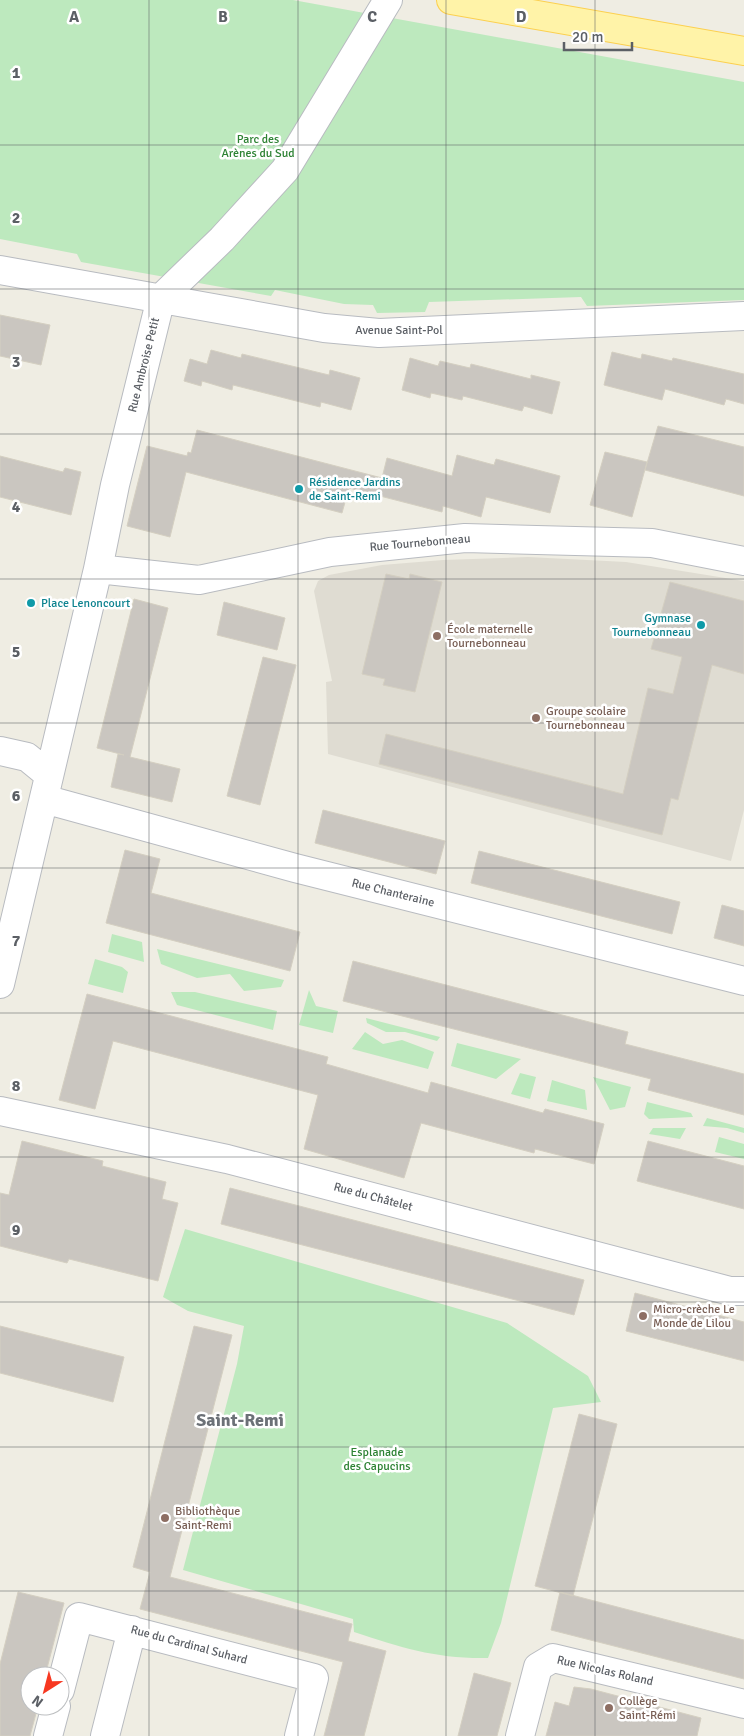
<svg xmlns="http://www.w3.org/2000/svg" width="744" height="1736" font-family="Signika,sans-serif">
<rect width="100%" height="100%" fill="#efede3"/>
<path fill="#dfdcd2" d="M528 557 626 562 744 581V810L731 861 328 754 326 682 332 681 314 591 318 581 329 575 382 565 443 560Z"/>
<path fill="#bde9be" d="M0 0H293L744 82V300L587 306 581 297 429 302 425 312 377 313 373 305 344 304 275 290 271 296 81 262 77 254 0 239Z
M112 934 142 942 144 962 108 952Z
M157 949 284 980 281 987 244 991 230 974 197 978 161 964Z
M95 959 122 967 128 972 123 993 88 984Z
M309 990 316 1006 338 1011 333 1033 299 1025Z
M171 992H195L277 1011 273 1030 177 1005Z
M366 1018 440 1037 437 1041 405 1032H386L367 1023Z
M365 1032 383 1044 402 1040 434 1052 428 1069 352 1049Z
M457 1043 521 1059 496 1079 451 1066Z
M520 1073 536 1077 530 1099 511 1094Z
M593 1077 631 1087 625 1107 610 1110Z
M552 1080 585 1090 587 1110 547 1101Z
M647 1102 691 1113 693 1117 649 1119 644 1114Z
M707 1118 744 1128V1133L727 1128 703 1126Z
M653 1128H686L680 1139 649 1134Z
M719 1137 744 1144V1159L715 1152Z
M185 1229 507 1323 588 1376 601 1402 553 1408 501 1623 488 1658C437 1659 402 1648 354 1632L353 1619 183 1570 237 1364 244 1326 188 1311 163 1297Z"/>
<path fill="#cac6c0" stroke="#d4cfc1" d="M0 315 50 325 41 365 0 356Z
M211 350 241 358 242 354 329 375 330 370 360 378 351 410 321 402 320 407 233 385 232 390 202 381 201 386 184 381 190 359 207 364Z
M612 352 641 359 642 354 672 361 673 358 744 374V404L726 399 724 405 665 389 662 400 604 385Z
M410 358 438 366 440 361 470 368 471 364 531 379V375L560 382 552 414 524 406 522 411 463 396 462 400 431 393 430 398 402 390Z
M658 426 744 447V496L645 470Z
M197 430 382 478 387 458 452 476 457 455 494 465 496 459 560 476 550 513 486 497 481 517 443 506 442 512 349 488 342 513 186 472 170 537 127 526 147 446 187 456 188 452 191 453Z
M605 452 647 462 632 517 590 505Z
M0 456 63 472 65 468 81 472 71 515 0 497Z
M386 574 409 579 410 574 442 582 415 692 383 685 385 679 362 674Z
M670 582 744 601V674L712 665 678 800 671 798 662 835 379 764 386 734 623 794 648 688 673 694 682 657 651 649Z
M134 599 168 608 130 757 180 769 172 802 111 787 118 754 124 755 97 748Z
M224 602 285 618 277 650 217 635Z
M263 657 296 665 260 805 227 796Z
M323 810 445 841 436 874 315 843Z
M125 850 160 859 151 893 300 932 290 971 106 923Z
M479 851 680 902 672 934 471 883Z
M722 905 744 911V946L714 938Z
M353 961 628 1032 625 1044 744 1074V1115L648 1090 651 1079 343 1001Z
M87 994 328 1057 326 1064 428 1093 431 1082 543 1113 545 1109 604 1124 594 1164 535 1149 534 1153 421 1123 404 1178 304 1149 318 1095 113 1041 95 1109 59 1100Z
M22 1141 103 1161 102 1166 166 1182 162 1199 178 1203 158 1281 69 1259 67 1263 0 1246V1193L9 1195Z
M648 1141 744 1166V1209L637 1181Z
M230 1188 584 1280 574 1315 221 1224Z
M635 1293 744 1322V1361L626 1331Z
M0 1326 124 1357 113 1402 0 1373Z
M194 1326 232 1335 170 1577 352 1624 348 1641 386 1651 364 1736H324L343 1662 140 1609 150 1572 133 1567Z
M579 1414 617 1424 573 1596 535 1586Z
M18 1592 64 1603 45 1676H30V1706H38L30 1736H0V1664Z
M560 1592 744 1640V1679L551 1630Z
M474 1673 511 1683 497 1736H458Z
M574 1687 591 1689 701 1718 697 1736H546L555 1702 569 1706Z"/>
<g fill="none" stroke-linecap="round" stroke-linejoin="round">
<defs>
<path id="minor" d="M0 270 324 328 379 333 744 316
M98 569 199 580 330 552 465 538 652 543 744 561
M0 751 27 757 49 775
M44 799 295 868 744 981
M0 984 98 569 115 485 161 298 222 239 285 170 388 0
M0 1111 227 1159 730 1291H744
M60 1690 79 1617 314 1678 299 1736
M48 1736 56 1706
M105 1736 132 1630
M520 1736 538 1667 553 1658 744 1704"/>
<path id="major" d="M451 0 744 51"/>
</defs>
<use href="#minor" stroke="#b8bbc0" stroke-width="30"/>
<use href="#major" stroke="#fcd04f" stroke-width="30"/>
<use href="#minor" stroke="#fff" stroke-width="28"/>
<use href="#major" stroke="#fff3a8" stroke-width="28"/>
</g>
<path fill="none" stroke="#5b5f65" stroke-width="1" stroke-opacity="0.55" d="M149 0V1736M298 0V1736M446 0V1736M595 0V1736M0 145H744M0 289H744M0 434H744M0 579H744M0 723H744M0 868H744M0 1013H744M0 1157H744M0 1302H744M0 1447H744M0 1591H744"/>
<g fill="#0f9aa8" stroke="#fff" stroke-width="2">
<circle cx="299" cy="489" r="5"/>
<circle cx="31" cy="603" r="5"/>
<circle cx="701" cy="625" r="5"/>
</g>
<g fill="#8d6e63" stroke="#fff" stroke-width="2">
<circle cx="437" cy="636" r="5"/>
<circle cx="536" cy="718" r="5"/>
<circle cx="643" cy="1316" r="5"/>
<circle cx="165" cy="1518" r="5"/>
<circle cx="609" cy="1708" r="5"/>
</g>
<g text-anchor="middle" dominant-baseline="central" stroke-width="5" stroke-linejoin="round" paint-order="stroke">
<g font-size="12" fill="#2d8233" stroke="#fff">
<text x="258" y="139">Parc des<tspan x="258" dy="14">Arènes du Sud</tspan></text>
<text x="377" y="1452">Esplanade<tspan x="377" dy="14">des Capucins</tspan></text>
</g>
<g font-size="12" fill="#5b5f65" stroke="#fff">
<text x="399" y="330">Avenue Saint-Pol</text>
<text transform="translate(144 365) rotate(-76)">Rue Ambroise Petit</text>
<text transform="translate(420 543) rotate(-5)">Rue Tournebonneau</text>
<text transform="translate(393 893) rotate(14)">Rue Chanteraine</text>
<text transform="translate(373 1197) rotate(15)">Rue du Châtelet</text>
<text transform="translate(189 1645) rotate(15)">Rue du Cardinal Suhard</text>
<text transform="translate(605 1671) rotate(13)">Rue Nicolas Roland</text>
</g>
<g font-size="12" fill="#0d838f" stroke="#fff" text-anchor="start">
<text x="309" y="482">Résidence Jardins<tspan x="309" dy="14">de Saint-Remi</tspan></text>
<text x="41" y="603">Place Lenoncourt</text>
<text x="691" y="618" text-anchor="end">Gymnase<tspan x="691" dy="14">Tournebonneau</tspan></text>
</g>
<g font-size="12" fill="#785e54" stroke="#fff" text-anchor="start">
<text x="447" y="629">École maternelle<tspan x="447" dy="14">Tournebonneau</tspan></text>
<text x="546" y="711">Groupe scolaire<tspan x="546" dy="14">Tournebonneau</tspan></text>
<text x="653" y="1309">Micro-crèche Le<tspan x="653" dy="14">Monde de Lilou</tspan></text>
<text x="175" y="1511">Bibliothèque<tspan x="175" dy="14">Saint-Remi</tspan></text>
<text x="619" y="1701">Collège<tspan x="619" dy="14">Saint-Rémi</tspan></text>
</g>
<g font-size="18" font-weight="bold" fill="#6c7177" stroke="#fff">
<text x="240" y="1420">Saint-Remi</text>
</g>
</g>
<g font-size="16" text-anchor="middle" font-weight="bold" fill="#5b5f65" stroke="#fff" stroke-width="5" stroke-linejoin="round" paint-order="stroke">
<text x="74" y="22">A</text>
<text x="223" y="22">B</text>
<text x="372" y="22">C</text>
<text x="521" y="22">D</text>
<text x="16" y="78">1</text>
<text x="16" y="223">2</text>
<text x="16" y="367">3</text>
<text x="16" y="512">4</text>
<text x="16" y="657">5</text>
<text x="16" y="801">6</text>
<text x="16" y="946">7</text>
<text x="16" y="1091">8</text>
<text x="16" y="1235">9</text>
</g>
<g transform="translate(45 1691) rotate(216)"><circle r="24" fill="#ffffff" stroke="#bdbfc1"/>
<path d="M0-4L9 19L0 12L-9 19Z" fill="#f73821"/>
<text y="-8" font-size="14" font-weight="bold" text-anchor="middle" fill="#5b5f65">N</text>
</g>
<path d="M564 42v8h68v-8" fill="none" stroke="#5b5f65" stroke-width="2.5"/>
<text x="572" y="42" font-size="15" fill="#5b5f65" stroke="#ffffff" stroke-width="4" paint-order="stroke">20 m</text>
</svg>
